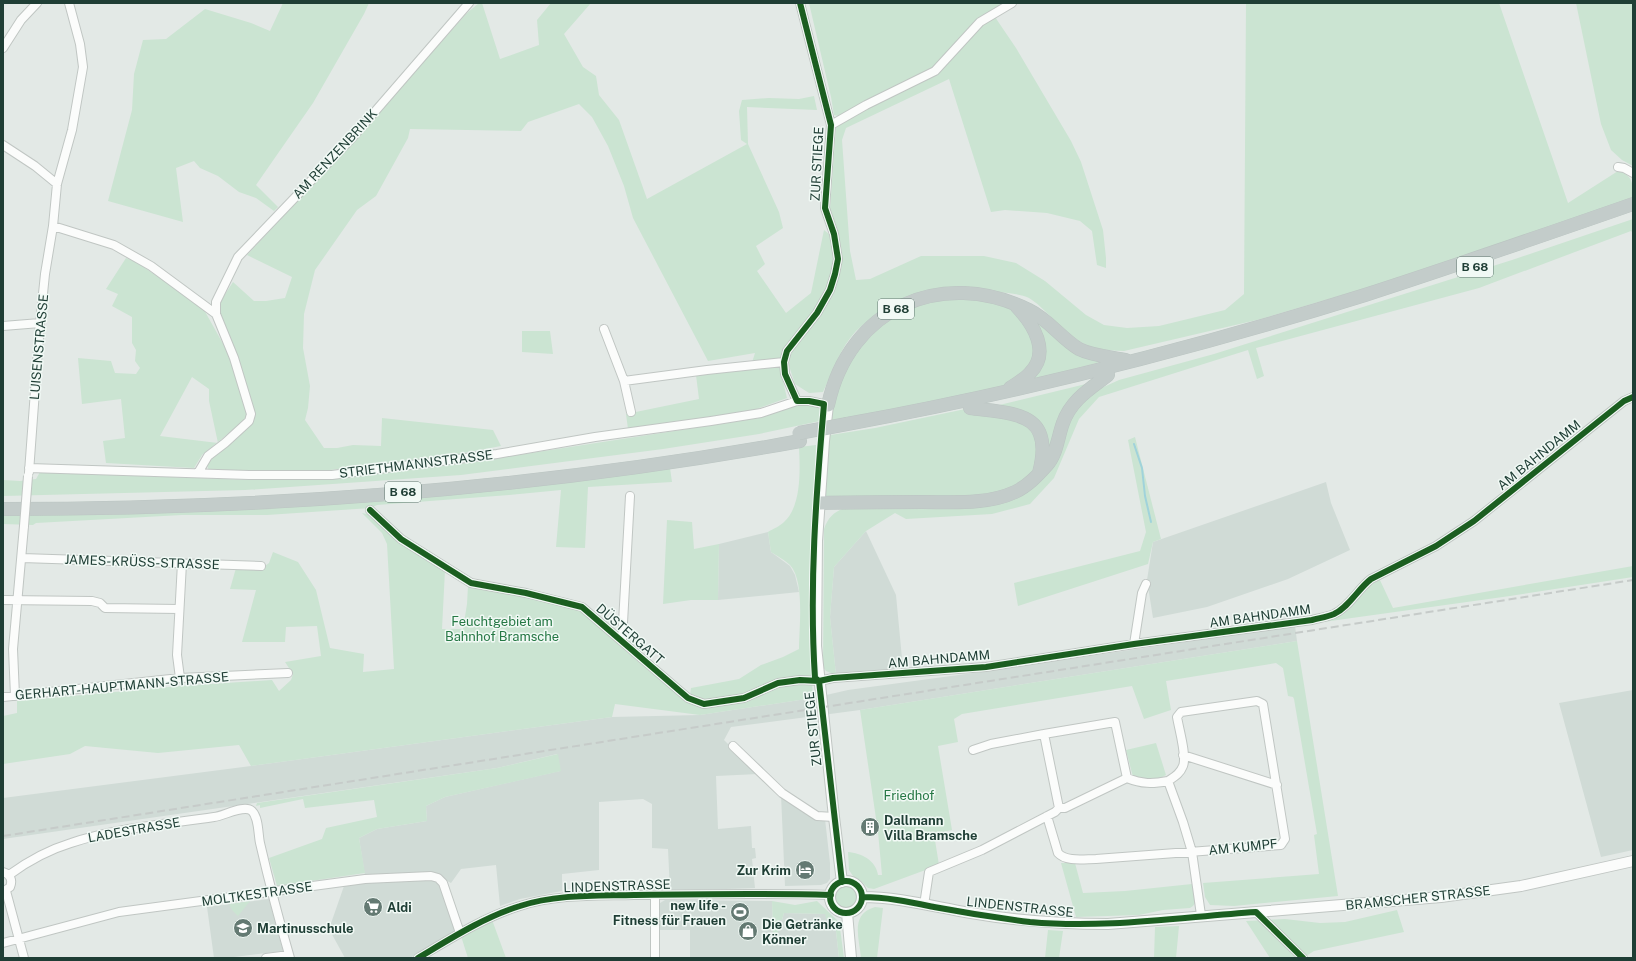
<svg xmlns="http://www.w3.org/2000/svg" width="1636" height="961" font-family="'Public Sans',sans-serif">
<rect width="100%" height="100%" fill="#e3e9e6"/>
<path fill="#d0dbd6" d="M1326 482 1331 503 1350 550 1288 579 1259 589 1207 607 1153 618 1147 580 1153 542Z
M866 531 896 595 903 669 836 675 830 617 834 567Z
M768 532 771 552 790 566 795 575 799 592 718 600 719 544Z
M1295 626 1297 641 860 710 731 727 724 740 758 774 716 776 718 829 751 826 752 848H755L756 858 752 859 755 888 670 891 668 849 652 848V804L643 799 599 802V870L562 874V891L520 899 500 906 496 865 461 869 451 883 434 874 365 876 359 838 377 829 427 821 426 806 445 797 560 771 557 754 497 768 3 839V798L251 766 612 717 700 715 813 698 848 690 973 673Z
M1633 690V850L1601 857 1559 703Z
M781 795 825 819 830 863V879L827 883 821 885 785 886Z
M432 880 438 881 456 930 410 958H345L329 929 344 886 365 883Z
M269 899 283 951 226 958H214L207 907Z
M665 900 772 901 773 933 775 935H778V920H782L784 913 826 914 829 919 835 922 839 958H690V930H659L658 908 660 903Z"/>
<path fill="#cbe4d2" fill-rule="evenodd" d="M283 3H369L364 14 313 103 256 185 278 207 274 211 256 198 239 192 218 176 200 168 194 161 176 168 183 222 108 201 132 110 134 74 143 40 166 39 205 9 251 23 270 31Z
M479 3H482L500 59 539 45 537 20 551 3H591L564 34 583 67 596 76 599 95 619 120 647 199 747 144 741 140 739 111 742 100 769 98 799 99 814 96 817 110 747 107 748 144 779 212 783 228 756 246 765 264 757 271 786 313 811 293 824 230 839 242 830 209 836 127 864 105 838 116 834 115 831 97 809 3H1005L992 11 997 20 1016 48 1071 141 1081 162 1103 230 1106 258V268L1097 265 1092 231 1080 221 1047 213 1005 210 991 212 949 79 846 128 842 140 850 251 856 280 870 279 921 256H984L1016 263 1045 281 1086 315 1104 325 1127 328 1159 326 1225 310 1244 294 1246 3H1499L1568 203 1618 171C1633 175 1633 184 1633 198L1383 283 1261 319 1124 351C1085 350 1077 342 1050 316 1044 310 1036 302 1029 298 1021 294 1008 293 999 292 954 284 923 285 883 310 874 316 864 323 856 331 840 348 833 371 823 392L809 393 795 384 789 366 790 352 785 348 780 369 787 398 751 411 628 429 626 414 699 399 696 375 750 369 755 353 708 361 633 218 624 186 608 146 592 117 579 104 528 122 521 131 410 129 408 138 376 196 357 210 315 270 304 314 303 348 310 386 308 408 305 420 324 448H337L353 445 381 446 382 418 493 430 501 446 448 456 330 470H209L207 466 209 459 251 424 219 314 220 302 233 282 254 301H266L285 298 292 277 247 255 353 141 467 13Z
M1576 3H1633V166L1622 160 1611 150 1601 124Z
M1633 219V233L1631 231 1479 288 1256 348 1264 376 1257 379 1248 350 1099 397 1079 419 1054 478 1030 504 992 514 906 519 895 513 866 531 834 567 830 617 836 675 826 671 823 667 824 529C828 518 833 512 845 508L1028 491 1072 413 1097 390 1119 380 1214 354 1512 260Z
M126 258 135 261 203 308 231 358 248 414 246 419 202 455 194 468 106 463 103 441 125 438 121 399 82 404 78 358 111 361 115 373 136 374 140 368 135 361 136 350 132 343V317L112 306 118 294 106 289ZM192 377 209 389V401L218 443 160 436Z
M976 294 1025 316 1038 361 1006 391 825 428 840 366 904 304Z
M1029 315 1108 360 1025 382 1037 369Z
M522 331H550L553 354 522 352Z
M1090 383 1048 453 1045 437 991 407Z
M808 405 821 407 820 421 759 434 663 449 461 475 245 490 3 496V480L20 481 36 479 40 472 250 480 334 479 459 464 759 418 795 406Z
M970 408 1012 413 1038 430V474L1002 497 820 503 824 436 875 428Z
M1135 437 1161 539 1153 542 1148 564 1018 606 1014 583 1140 551 1146 532 1128 440Z
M816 445 810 614V650L813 698 700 715 615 704 612 717 251 766 239 745 158 753 85 746 70 754 3 764V716L17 713V701L180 686 272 680 279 691 291 680 293 674 285 662 321 656 317 626 286 627 285 642H242L256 590 230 589 236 568 261 569 269 563 273 552 298 562 316 590 330 648 364 654 363 672 394 669 387 544 382 533 362 513 371 515 445 570 442 629H463L467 604 468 586 510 593 577 608 583 612 619 645 684 700 689 702 691 688 739 679 761 665 783 657 799 649C799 628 805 581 790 565 785 560 777 556 771 552L768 532C773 529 780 526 784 522 802 506 800 468 799 447Z
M670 468 672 482 588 487 585 548 556 547 561 490 509 495 377 505 371 508 267 515H182L36 523 33 525 3 524V514L97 515 181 512Z
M667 520 692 522 694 549 719 544 718 600H691L663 604Z
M1633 566V577L1510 596 1316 623 1335 615 1364 587 1379 578 1393 608Z
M1297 641 1338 896 1234 906 1210 905 1205 897 1203 883 1319 874 1314 835 1317 834 1294 699 1293 697 1288 696 1283 668 1276 663 1166 681 1171 710 1144 719 1132 686 962 714 954 719 958 742 938 746 952 830 934 834 939 865 874 889 868 888 860 880 853 876 849 870 848 852C861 853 876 860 878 875H882L878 832 860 710Z
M1156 743 1166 775C1152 783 1148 780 1133 777L1126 750Z
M558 754 561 771 445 797 426 806 427 821 377 829 359 838 365 873 277 886 269 858 322 839 326 828 377 817 374 800 305 808 303 799 260 808V805L256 806 257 803 497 768Z
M1061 863H1075L1083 893 1125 891 1192 884 1195 903 1193 906 1190 908 1163 910 1139 915 1076 917Z
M835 897a11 11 0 1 1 22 0a11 11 0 1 1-22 0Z
M250 901 238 916 232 910 229 904Z
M772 901 795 905 817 901 837 920 840 928 844 958H839L835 922H829V919H826L825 914 784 913 782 920H778V935H775L773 933Z
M875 907 883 908 877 958H861C859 937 850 914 875 907Z
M1397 910 1404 932 1314 951 1303 958H1270L1246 921 1285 919 1320 923 1345 922Z
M491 917 506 958H468L460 933Z
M1179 926 1176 958H1154L1155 927Z
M1048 930 1063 931 1059 958H1045Z"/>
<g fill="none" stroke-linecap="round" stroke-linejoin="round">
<path stroke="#a0d3db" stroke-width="2" d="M1134 444 1142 468 1145 496 1151 522"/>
<defs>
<path id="minor" d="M3 48 21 20 37 3
M831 125 866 105 935 71 980 22 1012 3
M3 145 35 166 57 184
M1618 167 1624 168 1633 173
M53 226 114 245 151 266 216 314 234 358 251 414 249 421 225 443 208 456 198 473
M216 314V302L238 257 352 138 469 3
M3 326 40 323
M604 329 624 381 631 412
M624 381 707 370 784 362
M797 401 785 374 784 362 787 351 817 313 830 290 835 274 838 259 834 234 825 208 831 125 800 3
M29 468 249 475H332L497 454 595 437 711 421 761 413 797 401H809L828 405
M29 472 40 323 45 274 53 226 57 184 72 130 83 67 80 44 69 3
M370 510 401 539 471 583 526 593 582 607 688 698 704 704 744 698 778 683 800 680 819 681 833 678 986 667 1134 644 1312 620C1319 618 1327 617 1334 614 1349 607 1358 589 1371 579L1436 546 1474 521 1624 401 1633 397
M22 558 261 566
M3 600 92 601 100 603 105 608 179 609
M622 641 630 496
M1134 644 1142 593 1146 584
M180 678 177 655 182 563
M15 696 13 649 24 526
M3 697 180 678 288 673
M733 746 782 793 817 816 834 817
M973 750 991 744 1044 734
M1183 755 1277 785
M1059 808 1044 734 1115 722 1127 778
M1047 816 1058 853C1066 862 1084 859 1096 859L1281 845 1285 839 1263 704 1257 701 1181 712 1177 717C1179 729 1187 756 1183 766 1180 774 1174 777 1168 781
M3 872C10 874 13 880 10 887L3 892
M9 875C28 861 48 850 71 843 115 828 168 824 214 817 224 816 244 804 252 811 259 818 258 834 260 843 269 882 279 920 290 958
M6 891 24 958
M924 905 929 872 982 850 1055 812 1059 808H1065L1127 778C1142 784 1152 784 1168 781L1183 822 1192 852 1201 915
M1256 912 1303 958
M3 943 119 912 365 879 431 876 438 878 443 883 460 933
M266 958 289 955
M418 958C450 939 484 917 520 906 556 894 597 896 634 895 700 894 765 893 831 895
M655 958V895"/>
<path id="tertiary" d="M828 405 824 441 817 541 816 646 834 817 842 882
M830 897a16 16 0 1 1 32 0a16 16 0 1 1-32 0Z
M862 897C899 897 935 907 971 913 1017 921 1061 924 1108 924L1441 897 1521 886 1633 861
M847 913 851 958"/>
<path id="trunk" d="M1010 388C1017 383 1025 379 1030 373 1051 352 1033 324 1017 307
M828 405C849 308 941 267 1029 310 1048 319 1061 338 1079 349 1093 356 1111 357 1126 360
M970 408C1016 414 1055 412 1039 473
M847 424C1022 392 1195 348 1365 295 1455 266 1544 235 1633 204
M820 503C854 502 888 502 923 502 952 502 987 505 1015 492 1028 486 1038 475 1047 465 1057 454 1058 436 1063 423 1071 400 1090 389 1108 375
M3 509C270 509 537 489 800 441"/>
</defs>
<use href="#minor" stroke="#c0c6c3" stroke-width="10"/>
<use href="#tertiary" stroke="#c0c6c3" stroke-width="12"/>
<use href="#trunk" stroke="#bbc5c2" stroke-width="14"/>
<use href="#minor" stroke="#fbfcfb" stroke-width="8"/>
<use href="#tertiary" stroke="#fbfcfb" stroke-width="10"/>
<use href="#trunk" stroke="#c3ccca" stroke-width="13"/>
<path stroke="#c6cbc9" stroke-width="2" stroke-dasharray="8 4" stroke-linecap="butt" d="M3 836 1633 580"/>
<defs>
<path id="minor-bridge" d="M24 526 28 476"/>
<path id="trunk-bridge" d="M799 433 847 424"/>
</defs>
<use href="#minor-bridge" stroke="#c0c6c3" stroke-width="10" stroke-linecap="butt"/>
<use href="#trunk-bridge" stroke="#bbc5c2" stroke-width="14" stroke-linecap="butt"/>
<use href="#minor-bridge" stroke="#fbfcfb" stroke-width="8"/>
<use href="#trunk-bridge" stroke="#c3ccca" stroke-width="13"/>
<defs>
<path id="cycleway" d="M800 3 831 125 825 208 834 234 838 259 835 274 830 290 817 313 787 351 784 362 785 374 797 401H809L824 404C816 495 809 587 815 678L819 681
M370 510 401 539 471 583 526 593 582 607 688 698 704 704 744 698 778 683 800 680 819 681 833 678 986 667 1134 644 1312 620C1319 618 1327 617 1334 614 1349 607 1358 589 1371 579L1436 546 1474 521 1624 401 1633 397
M819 681 842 882
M830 897a16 16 0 1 1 32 0a16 16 0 1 1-32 0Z
M862 897C887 897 910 902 934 907 966 913 998 918 1030 922 1105 929 1181 917 1256 912L1303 958
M418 958C450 939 484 917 520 906 556 894 597 896 634 895 700 894 765 893 831 895"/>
</defs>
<use href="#cycleway" stroke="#f1f9f5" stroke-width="8"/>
<use href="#cycleway" stroke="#1b5e20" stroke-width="6"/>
</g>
<defs>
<symbol id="building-disc" viewBox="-11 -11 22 22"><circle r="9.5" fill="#647a73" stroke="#f1f9f5"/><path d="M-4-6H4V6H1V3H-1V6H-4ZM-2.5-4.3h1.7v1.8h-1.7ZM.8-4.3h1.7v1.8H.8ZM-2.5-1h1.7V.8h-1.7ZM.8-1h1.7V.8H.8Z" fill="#fff"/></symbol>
<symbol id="hotel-disc" viewBox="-11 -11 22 22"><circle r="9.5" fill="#647a73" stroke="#f1f9f5"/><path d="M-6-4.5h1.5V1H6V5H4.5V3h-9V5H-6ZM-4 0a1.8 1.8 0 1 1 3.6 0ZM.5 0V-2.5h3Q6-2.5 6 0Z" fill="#fff"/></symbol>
<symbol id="supermarket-disc" viewBox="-11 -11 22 22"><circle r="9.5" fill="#647a73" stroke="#f1f9f5"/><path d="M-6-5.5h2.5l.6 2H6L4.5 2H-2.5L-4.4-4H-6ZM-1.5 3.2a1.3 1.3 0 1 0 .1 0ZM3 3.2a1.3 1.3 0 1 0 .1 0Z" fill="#fff"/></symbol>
<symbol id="stadium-disc" viewBox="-11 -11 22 22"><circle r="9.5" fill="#647a73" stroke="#f1f9f5"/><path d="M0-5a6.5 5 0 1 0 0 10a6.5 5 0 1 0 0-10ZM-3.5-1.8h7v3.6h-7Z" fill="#fff"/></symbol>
<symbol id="school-disc" viewBox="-11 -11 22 22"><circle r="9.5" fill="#647a73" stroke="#f1f9f5"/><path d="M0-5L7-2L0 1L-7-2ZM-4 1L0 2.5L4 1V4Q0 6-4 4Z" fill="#fff"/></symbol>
<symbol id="shop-disc" viewBox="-11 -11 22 22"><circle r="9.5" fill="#647a73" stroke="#f1f9f5"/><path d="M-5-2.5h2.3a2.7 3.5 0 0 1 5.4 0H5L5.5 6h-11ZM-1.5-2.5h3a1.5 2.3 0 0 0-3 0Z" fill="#fff"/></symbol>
</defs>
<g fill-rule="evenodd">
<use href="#building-disc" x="859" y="816" width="22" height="22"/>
<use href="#hotel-disc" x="794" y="859" width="22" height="22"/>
<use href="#supermarket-disc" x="362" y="896" width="22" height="22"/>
<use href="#stadium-disc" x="729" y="901" width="22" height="22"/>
<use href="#school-disc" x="232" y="917" width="22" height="22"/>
<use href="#shop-disc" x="737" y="920" width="22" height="22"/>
</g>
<g text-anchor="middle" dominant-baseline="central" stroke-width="3" stroke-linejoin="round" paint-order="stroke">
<g fill="#f1f9f5" stroke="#5e766f" stroke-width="1">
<rect x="1457" y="257" width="36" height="20" rx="3"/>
<rect x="878" y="299" width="36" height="20" rx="3"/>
<rect x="385" y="482" width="36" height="20" rx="3"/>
</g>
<g font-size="12" font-weight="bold" fill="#1f3e35">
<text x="1475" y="267">B 68</text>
<text x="896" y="309">B 68</text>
<text x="403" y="492">B 68</text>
</g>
<g font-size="13" fill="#1f3e35" stroke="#f1f9f5">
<text transform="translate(335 154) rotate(-47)">AM RENZENBRINK</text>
<text transform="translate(817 164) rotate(-87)">ZUR STIEGE</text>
<text transform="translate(39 347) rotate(-85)">LUISENSTRASSE</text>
<text transform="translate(1539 455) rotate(-39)">AM BAHNDAMM</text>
<text transform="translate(416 464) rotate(-7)">STRIETHMANNSTRASSE</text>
<text transform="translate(142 562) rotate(2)">JAMES-KRÜSS-STRASSE</text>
<text transform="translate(1260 616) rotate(-8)">AM BAHNDAMM</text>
<text transform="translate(630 634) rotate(41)">DÜSTERGATT</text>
<text transform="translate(939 659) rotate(-5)">AM BAHNDAMM</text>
<text transform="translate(122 686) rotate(-5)">GERHART-HAUPTMANN-STRASSE</text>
<text transform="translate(813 729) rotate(-96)">ZUR STIEGE</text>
<text transform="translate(134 830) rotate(-10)">LADESTRASSE</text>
<text transform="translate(1243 847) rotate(-6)">AM KUMPF</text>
<text transform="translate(617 886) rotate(-2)">LINDENSTRASSE</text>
<text transform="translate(257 894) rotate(-8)">MOLTKESTRASSE</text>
<text transform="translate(1418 898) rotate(-6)">BRAMSCHER STRASSE</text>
<text transform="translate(1020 907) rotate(6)">LINDENSTRASSE</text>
</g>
<g font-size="13" fill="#267845" stroke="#f1f9f5">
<text x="502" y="621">Feuchtgebiet am<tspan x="502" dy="15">Bahnhof Bramsche</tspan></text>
<text x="909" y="795">Friedhof</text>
</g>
<g font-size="13" font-weight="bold" fill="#1f3e35" stroke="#f1f9f5" text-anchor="start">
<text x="884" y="820">Dallmann<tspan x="884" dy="15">Villa Bramsche</tspan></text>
<text x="791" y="870" text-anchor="end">Zur Krim</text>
<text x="726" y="905" text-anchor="end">new life -<tspan x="726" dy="15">Fitness für Frauen</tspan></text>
<text x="387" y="907">Aldi</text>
<text x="762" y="924">Die Getränke<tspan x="762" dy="15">Könner</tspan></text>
<text x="257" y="928">Martinusschule</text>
</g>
</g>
<rect width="1636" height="961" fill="none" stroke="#1f3e35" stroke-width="8"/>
</svg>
